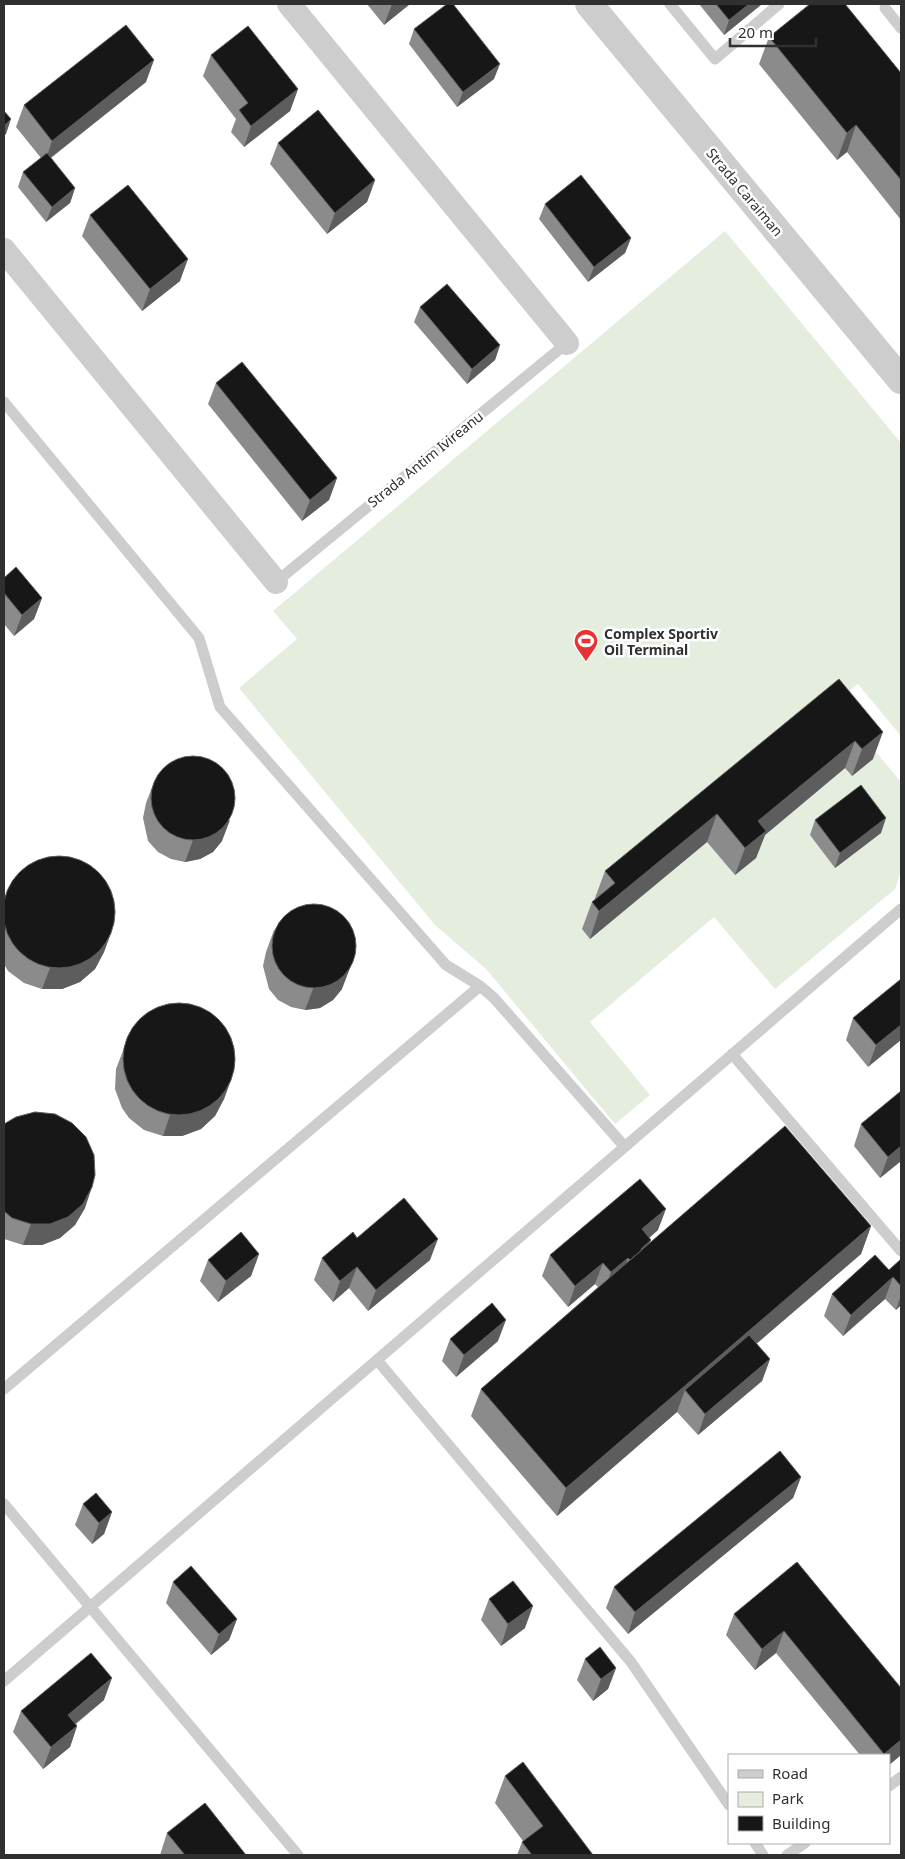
<svg xmlns="http://www.w3.org/2000/svg" width="905" height="1859" font-family="'Noto Sans',sans-serif">
<rect width="100%" height="100%" fill="#fff"/>
<path fill="#e5edde" d="M725 231 901 443V736L858 684 835 703 901 782V870L895 889 775 989 714 917 590 1022 650 1095 615 1124 486 969 435 925 239 688 297 639 273 611Z"/>
<g fill="none" stroke-linecap="round" stroke-linejoin="round">
<path stroke="#cdcdcd" stroke-width="11" d="M670 4 715 59 779 4
M885 8 901 28
M4 402 199 638 220 707 446 965 480 986 4 1389
M276 582 567 343
M480 986 494 998 624 1146
M732 1054 901 1251
M377 1360 631 1662 729 1805
M4 1504 298 1855
M4 1681 901 909
M889 1786 901 1777
M755 1843 763 1855
M787 1855 805 1843"/>
<path stroke="#cdcdcd" stroke-width="24" d="M289 4 567 343
M4 250 276 582"/>
<path stroke="#cdcdcd" stroke-width="28" d="M589 4 901 380"/>
</g>
<path fill="#8b8b8b" d="M367 4H410L384 25Z
M699 4H762L724 35Z
M414 29 494 79 457 107 409 44Z
M769 37 901 73V220L847 152 837 160 759 64Z
M211 55 298 89 290 111 244 147 231 132 236 119 203 76Z
M146 82 51 158 75 188 70 203 46 222 18 187 23 172 41 158 16 127 24 105Z
M278 143 375 180 367 202 327 234 270 164Z
M545 204 631 238 625 253 588 282 539 219Z
M90 215 180 281 142 311 82 236Z
M420 307 500 345 495 360 467 384 414 322Z
M216 383 337 478 329 500 302 521 208 404Z
M4 578 42 598 34 619 14 636 4 624Z
M839 679 873 759 852 776 845 768 765 835 756 858 735 875 707 842 590 939 582 929 592 902 595 899V898L605 871Z
M154 782 222 841 213 852 200 859 185 862 171 859 158 852 148 841 143 818 146 803Z
M815 820 881 833 835 868 810 835Z
M4 900 112 930 104 952 95 969 80 982 62 989H42L24 983 8 971 4 964Z
M274 930 342 989 333 1000 320 1008 305 1010 291 1007 278 1000 269 989 263 966 266 952Z
M901 979 868 1067 846 1040 853 1018Z
M131 1030 232 1077 224 1099 215 1116 201 1129 182 1136H163L144 1130 129 1118 122 1108 115 1089 116 1069Z
M901 1091V1161L880 1178 854 1146 861 1124Z
M4 1124 85 1208 75 1225 60 1238 42 1245H23L4 1239Z
M871 1226 861 1254 756 1344 770 1359 762 1381 698 1435 677 1412 557 1516 471 1416 481 1389 598 1287 595 1284 568 1307 542 1276 550 1255 658 1230 649 1238 650 1243Z
M357 1238 430 1260 368 1311 349 1288 333 1302 314 1280 322 1258Z
M259 1254 251 1276 218 1302 200 1281 208 1260Z
M901 1259V1305L896 1310 885 1299 843 1336 824 1316 832 1294 889 1270Z
M450 1339 498 1341 456 1377 442 1361Z
M801 1477 793 1498 628 1634 606 1608 614 1587Z
M83 1504 112 1512 104 1534 92 1544 75 1525Z
M797 1562 901 1688V1755L889 1765V1755H860L776 1653 755 1670 726 1635 734 1614Z
M173 1582 237 1619 229 1640 211 1655 166 1603Z
M489 1599 525 1628 501 1646 481 1620Z
M585 1659 616 1668 608 1689 593 1701 577 1680Z
M104 1700 76 1724 77 1726 70 1747 43 1769 13 1732 21 1711Z
M505 1776 593 1855H517L522 1842 523 1841 495 1803Z
M167 1833 246 1855H160Z"/>
<path fill="#5d5d5d" d="M392 4H410L384 25Z
M749 4H762L724 35 729 20Z
M154 60 146 82 45 162 52 141Z
M500 64 494 79 457 107 463 92Z
M298 89 290 111 244 147 251 126Z
M11 119 6 134 4 136V126Z
M856 125 847 152 837 160 847 133Z
M375 180 367 202 327 234 335 213Z
M75 188 70 203 46 222 52 207Z
M631 238 625 253 588 282 594 267Z
M188 259 180 281 142 311 150 289Z
M500 345 495 360 467 384 472 369Z
M337 478 329 500 302 521 310 500Z
M42 598 34 619 14 636 22 615Z
M883 732 873 759 852 776 862 749Z
M855 741 845 768 765 835 756 858 735 875 745 848 758 821Z
M717 814 707 842 590 939 599 911Z
M886 818 881 833 835 868 840 853Z
M230 820 222 841 213 852 200 859 185 862 193 840Z
M112 930 104 952 95 969 80 982 62 989H42L50 968Z
M355 955 342 989 333 1000 320 1008 305 1010 313 989Z
M901 1025V1040L868 1067 876 1045Z
M232 1077 224 1099 215 1116 201 1129 182 1136H163L170 1115Z
M901 1146V1161L880 1178 888 1157Z
M92 1187 85 1208 75 1225 60 1238 42 1245H23L31 1224Z
M666 1209 658 1230 634 1251 642 1229Z
M871 1226 861 1254 692 1399 685 1390 677 1412 557 1516 566 1488Z
M438 1239 430 1260 368 1311 376 1290Z
M651 1240 643 1261 641 1249Z
M259 1254 251 1276 218 1302 226 1281Z
M628 1258 620 1280 603 1293 611 1272Z
M603 1263 595 1284 568 1307 575 1286Z
M357 1267 349 1288 333 1302 340 1281Z
M893 1277 885 1299 843 1336 851 1315Z
M901 1295V1305L896 1310Z
M506 1320 498 1341 456 1377 464 1355Z
M770 1359 762 1381 698 1435 705 1414Z
M801 1477 793 1498 628 1634 635 1612Z
M112 1512 104 1534 92 1544 99 1523Z
M533 1606 525 1628 501 1646 508 1624Z
M237 1619 229 1640 211 1655 219 1634Z
M784 1631 776 1653 755 1670 762 1649Z
M616 1668 608 1689 593 1701 601 1679Z
M112 1678 104 1700 60 1736 68 1715Z
M77 1726 70 1747 43 1769 51 1747Z
M901 1740V1755L889 1765V1755H884V1754Z"/>
<path fill="#171717" stroke="#5d5d5d" d="M447 4H453L500 64 463 92 414 29Z
M716 4H749L729 20Z
M810 4H845L901 73V180L856 125 847 133 769 37Z
M126 25 154 60 52 141 24 105Z
M248 26 298 89 251 126 239 110 248 103 211 55Z
M318 110 375 180 335 213 278 143Z
M4 111 11 119 4 126Z
M47 153 75 188 52 207 23 172Z
M581 175 631 238 594 267 545 204Z
M128 185 188 259 150 289 90 215Z
M447 284 500 345 472 369 420 307Z
M242 362 337 478 310 500 216 383Z
M16 567 42 598 22 615 4 593V578Z
M839 679 883 732 862 749 855 741 758 821 766 831 745 848 717 814 599 911 592 902 615 883 605 871Z
M151 798a42 42 0 1 1 84 0a42 42 0 1 1-84 0Z
M861 785 886 818 840 853 815 820Z
M3 912a56 56 0 1 1 112 0a56 56 0 1 1-112 0Z
M272 946a42 42 0 1 1 84 0a42 42 0 1 1-84 0Z
M901 979V1025L876 1045 853 1018Z
M123 1059a56 56 0 1 1 112 0a56 56 0 1 1-112 0Z
M901 1091V1146L888 1157 861 1124Z
M35 1112 55 1114 72 1123 86 1137 94 1155 95 1175 92 1187 83 1204 68 1217 50 1224H31L12 1218 4 1211V1124L16 1117Z
M785 1126 871 1226 566 1488 481 1389Z
M640 1179 666 1209 642 1229 651 1240 641 1249 642 1250 630 1260 628 1258 611 1272 603 1263 575 1286 550 1255Z
M404 1198 438 1239 376 1290 357 1267 340 1281 322 1258 353 1232 357 1238Z
M241 1232 259 1254 226 1281 208 1260Z
M875 1255 889 1270 901 1259V1286L893 1277 851 1315 832 1294Z
M492 1303 506 1320 464 1355 450 1339Z
M749 1335 770 1359 705 1414 685 1390Z
M780 1451 801 1477 635 1612 614 1587Z
M96 1493 112 1512 99 1523 83 1504Z
M797 1562 901 1688V1740L884 1754 784 1631 762 1649 734 1614Z
M191 1566 237 1619 219 1634 173 1582Z
M513 1581 533 1606 508 1624 489 1599Z
M600 1647 616 1668 601 1679 585 1659Z
M91 1653 112 1678 68 1715 77 1726 51 1747 21 1711Z
M523 1762 593 1855H532L522 1842 543 1826 505 1776Z
M205 1803 246 1855H185L167 1833Z"/>
<defs>
<symbol id="stadium-pin" viewBox="-11 -11 22 30"><path d="M0 17L-7.5 6A9.5 9.5 0 1 1 7.5 6Z" fill="#e53336" stroke="#fff"/><path d="M0-5a6.5 5 0 1 0 0 10a6.5 5 0 1 0 0-10ZM-3.5-1.8h7v3.6h-7Z" fill="#fff"/></symbol>
</defs>
<g fill-rule="evenodd">
<use href="#stadium-pin" x="572" y="627" width="28" height="38"/>
</g>
<g text-anchor="middle" dominant-baseline="central" stroke-width="5" stroke-linejoin="round" paint-order="stroke">
<g font-size="14" fill="#303030" stroke="#fff">
<text transform="translate(745 192) rotate(50)">Strada Caraiman</text>
<text transform="translate(425 459) rotate(-39)">Strada Antim Ivireanu</text>
</g>
<g font-size="14" font-weight="bold" fill="#303030" stroke="#fff" text-anchor="start">
<text x="604" y="633">Complex Sportiv<tspan x="604" dy="16">Oil Terminal</tspan></text>
</g>
</g>
<rect width="905" height="1859" fill="none" stroke="#303030" stroke-width="10"/>
<rect x="728" y="1754" width="162" height="90" fill="#ffffff" stroke="#acacac"/>
<rect x="738" y="1770" width="25" height="8" fill="#cdcdcd" stroke="#acacac"/>
<text x="772" y="1779" font-size="15" fill="#303030">Road</text>
<rect x="738" y="1792" width="25" height="15" fill="#e5edde" stroke="#acacac"/>
<text x="772" y="1804" font-size="15" fill="#303030">Park</text>
<rect x="738" y="1816" width="25" height="15" fill="#171717" stroke="#acacac"/>
<text x="772" y="1829" font-size="15" fill="#303030">Building</text>
<path d="M730 38v8h86v-8" fill="none" stroke="#303030" stroke-width="2.5"/>
<text x="738" y="38" font-size="15" fill="#303030" stroke="#ffffff" stroke-width="4" paint-order="stroke">20 m</text>
</svg>
